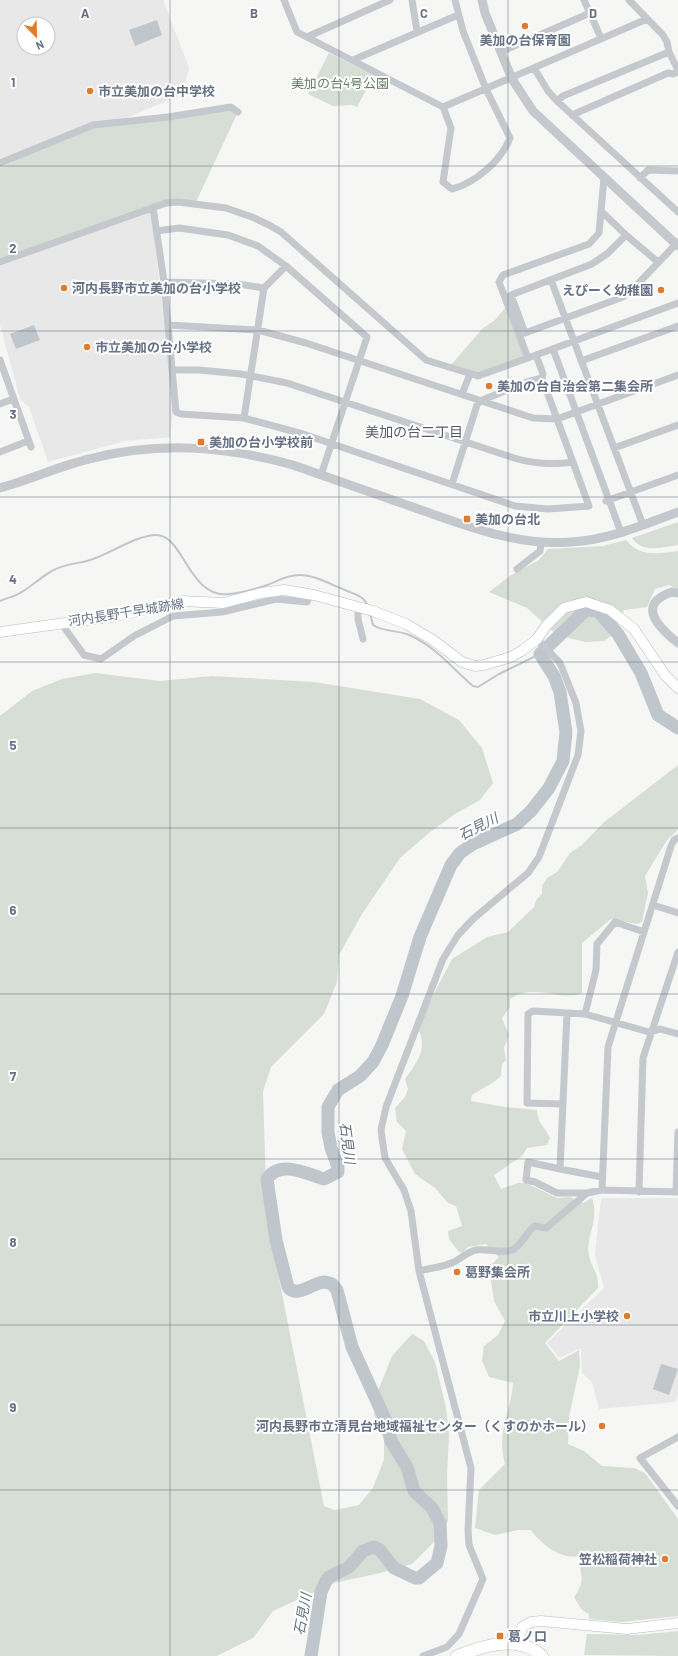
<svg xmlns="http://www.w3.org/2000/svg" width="678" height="1656" font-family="Barlow,'Noto Sans JP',sans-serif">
<rect width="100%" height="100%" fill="#f6f7f4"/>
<path fill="#e7e8e7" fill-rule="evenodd" d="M0 0H163L189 68 185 85 176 97 0 172ZM24 24H48V48H24Z
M151 211 170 369 173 410 170 437 125 441 48 462 29 407 20 399 0 325V266Z
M601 1198H678V1395L676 1402 599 1409 592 1382 582 1373 581 1348 559 1358 547 1343 604 1288 595 1255Z"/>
<path fill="#d7ded5" d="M329 53 374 75 357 107 352 105 333 106 308 94Z
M231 107 238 112 195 204 178 202 0 262V168L12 163 13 159 93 125Z
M506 307 524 355 522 357 478 374 451 365 482 329 495 320Z
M678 522V545C662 547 643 554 632 538Z
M626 540C640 558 658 553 678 551V589L669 585 655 589 647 607 624 610 610 637 604 641 585 642 557 635 527 608 489 592 510 576 539 560 548 549 603 546Z
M95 673 160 681 212 676 314 682 420 699 459 720 482 748 493 783 480 800 455 814 429 833 400 858 362 914 339 955 337 982 324 1014 271 1067 263 1091 267 1218 324 1506 334 1510 359 1505 373 1488 384 1459V1438L374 1415 378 1391 392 1356 412 1334 424 1341 435 1362 446 1407 449 1435 447 1475 448 1521 439 1537 412 1564 380 1573 334 1583 273 1611 253 1638 217 1656H0V716L32 691 62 679Z
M678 765V830L667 840 645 876 648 893 642 922 637 924 611 919 582 943V993C561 1002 534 982 510 999V1007L502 1018 509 1035 504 1048 506 1060 502 1064 501 1076C493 1084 482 1088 472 1095L471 1101 505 1107 537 1110C538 1125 544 1125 550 1138L547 1145 527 1148 522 1156 494 1175 501 1189 518 1183H526L557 1198 570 1197 583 1203 592 1198C600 1220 585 1238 589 1256 592 1269 599 1273 598 1288L545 1343 559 1361 579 1350 580 1366 569 1417 568 1444 584 1451 602 1466 634 1468 645 1473 678 1519V1616L621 1622 589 1619V1614L582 1610 574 1597C588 1578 578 1575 580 1556 561 1560 542 1545 531 1530H518L495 1535 475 1528 479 1490 505 1464C496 1431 511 1414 513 1383L489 1377 482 1361 484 1346 498 1335 505 1321 494 1301 489 1267 499 1257 486 1244 468 1247 463 1253 459 1252 449 1239 448 1231 462 1226 456 1206 448 1203 435 1188 415 1174 402 1149 406 1131 397 1122 395 1108 405 1097 408 1089 405 1079C415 1065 428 1049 419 1031L423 1015 452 959 487 937 508 932 534 907 536 900 542 894V886L547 878 557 872 570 853 582 845 603 823Z
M678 1631V1656L584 1655 587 1634 638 1635Z"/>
<path fill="#bfc7cd" d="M157 20 162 35 135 46 129 30Z
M34 325 40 340 16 349 10 334Z
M661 1364 678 1369 669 1395 653 1389Z"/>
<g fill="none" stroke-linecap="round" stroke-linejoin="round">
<path stroke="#bfc7cd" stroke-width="2" d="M0 601C6 598 14 597 20 593 31 587 41 577 52 571 63 564 75 564 87 561 110 555 131 537 155 535 184 533 188 599 229 594 241 593 256 589 267 585 278 581 287 575 299 575 315 575 330 584 345 590 354 594 365 596 368 607
M370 613 373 625C383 632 398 630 409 635 435 646 452 668 473 686L478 687 499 674 540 654"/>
<path stroke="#bfc7cd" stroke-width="13" d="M311 1656 321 1592 326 1581 329 1577 349 1567 363 1551 374 1547 380 1550 394 1568 415 1578H419L437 1563 441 1546 440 1523 432 1508 414 1491 407 1467 391 1441 385 1419 352 1347 337 1290 332 1284 325 1282C313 1282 297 1299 288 1287L276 1240 267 1179C280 1159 307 1174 324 1179L338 1172V1167L331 1148 328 1132V1107L338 1090 360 1076 373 1062 382 1045 402 996 420 937 451 865 460 853 473 844 517 824 531 811 549 788 563 761 566 732 560 692 554 676 540 654 586 610 598 611 618 634 641 673 658 715 678 728"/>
<defs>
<path id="secondary" d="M0 632 116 616 182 601 223 603 261 593 284 590 314 595 373 611 406 624 433 640 462 662 475 666 484 665 511 657 523 650 537 639 546 626 564 608 586 602 610 610 634 629 665 675 678 688
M518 1645 522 1627 531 1622 541 1621 627 1629 678 1623"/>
<path id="trunk" d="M457 1656C483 1646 517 1634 542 1656"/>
</defs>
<use href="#secondary" stroke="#b7bac0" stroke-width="11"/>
<use href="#trunk" stroke="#b8babe" stroke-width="13"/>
<path stroke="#c5c8cc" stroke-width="7" d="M284 0 297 32 443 107 451 128 443 182 452 189C475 183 501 161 510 138L486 89 463 31 455 0
M412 0 417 31
M584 0 601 38
M629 0 663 35 667 42 669 52 678 70
M307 37 390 0
M505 50 590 13
M353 60 458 15
M534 68 548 91 557 101 678 212
M557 101 563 96 669 52
M443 107 647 19
M572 115 668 73 673 74 678 72
M0 163 93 125 168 117 231 107 238 112
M640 178 648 170 678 171
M153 207 164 282 176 412 181 414 244 418 303 434 515 506 548 509 589 506 542 378 527 382 480 401 477 405 452 484
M601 211 626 235
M157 231 179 228 228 235 258 246 286 266 367 337 321 475
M0 262 166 203 178 202 226 208 252 217 269 225 281 232 426 360 478 376 536 355 543 374 542 378
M658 262 626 235 608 253 592 264 511 295 525 333 623 297 632 290 678 242
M551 280 643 525
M164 282 238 284 264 288 244 418
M264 288 286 266
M168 325 258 330 306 343 533 418 557 419 678 375
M553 349 619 527
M536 355 678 303
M528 358 499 282 503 275 589 244 599 233 604 178
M0 360 31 447
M581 361 678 326
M172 370H199L241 374 287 383 514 458C534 464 553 465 573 462
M462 394 470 374
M0 404 13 399
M614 448 678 425
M0 452 28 441
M606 501 678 475
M517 569 540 551 541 543
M358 607V619L363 639
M61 623 84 655 101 659 134 636 173 616 222 612 276 599 307 602 308 600 295 596
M653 905 678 913
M567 1013 560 1169 602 1177
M585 1014 596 970 597 944 615 922 644 932
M563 1104 527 1103 528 1014 533 1011 585 1014 649 1032 660 1029 678 1034
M560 1169 528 1162 526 1180 535 1182 557 1193H587
M602 1190 608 1047 671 846 674 840 678 838
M639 1192 643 1058 678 952
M676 1192 678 1132
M419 1271C431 1268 443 1267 454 1262 462 1258 467 1252 476 1250 488 1248 500 1254 512 1250 521 1247 530 1227 535 1226 538 1226 542 1228 546 1228L587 1193 602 1190 678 1192
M678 1437 640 1458 678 1506
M423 1656 447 1647 459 1634 483 1579 469 1545 468 1530 471 1468 419 1271 411 1211 404 1190 385 1158 383 1145 381 1130 386 1107 443 959 458 935 473 919 528 873 539 857 578 755 581 731 576 703 560 663 537 639"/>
<path stroke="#c5c8cc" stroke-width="9" d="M482 0 485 13 512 79 533 111 678 246
M0 488C30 480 59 466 89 459 159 441 224 446 293 465 336 480 378 495 421 510 470 527 518 546 571 542 609 540 643 525 678 512
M678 593 672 592C635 604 659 628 678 643"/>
<use href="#secondary" stroke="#fff" stroke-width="10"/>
<use href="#trunk" stroke="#fff" stroke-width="12"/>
</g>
<path fill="none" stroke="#667185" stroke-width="1" stroke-opacity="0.55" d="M170 0V1656M339 0V1656M508 0V1656M0 166H678M0 331H678M0 497H678M0 662H678M0 828H678M0 994H678M0 1159H678M0 1325H678M0 1490H678"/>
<g fill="#e17a2b" stroke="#fff" stroke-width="1.5">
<circle cx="525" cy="26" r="4"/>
<circle cx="90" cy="91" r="4"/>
<circle cx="64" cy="288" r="4"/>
<circle cx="661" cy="290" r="4"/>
<circle cx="87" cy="347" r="4"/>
<circle cx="489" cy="386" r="4"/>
<rect x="197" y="438" width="8" height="8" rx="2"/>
<rect x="463" y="515" width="8" height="8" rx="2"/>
<circle cx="457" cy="1272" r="4"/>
<circle cx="627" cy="1316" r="4"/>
<circle cx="602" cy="1426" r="4"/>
<circle cx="665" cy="1559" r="4"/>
<rect x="496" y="1632" width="8" height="8" rx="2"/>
</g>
<g text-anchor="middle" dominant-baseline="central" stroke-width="4" stroke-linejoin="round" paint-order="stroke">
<g font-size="13" font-weight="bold" fill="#667185" stroke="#fff" text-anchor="start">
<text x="525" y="40" text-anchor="middle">美加の台保育園</text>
<text x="98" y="91">市立美加の台中学校</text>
<text x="72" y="288">河内長野市立美加の台小学校</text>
<text x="653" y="290" text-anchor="end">えぴーく幼稚園</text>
<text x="95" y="347">市立美加の台小学校</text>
<text x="497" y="386">美加の台自治会第二集会所</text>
<text x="209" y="442">美加の台小学校前</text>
<text x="475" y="519">美加の台北</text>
<text x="465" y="1272">葛野集会所</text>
<text x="619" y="1316" text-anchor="end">市立川上小学校</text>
<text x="594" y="1426" text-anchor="end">河内長野市立清見台地域福祉センター（くすのかホール）</text>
<text x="657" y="1559" text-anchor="end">笠松稲荷神社</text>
<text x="508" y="1636">葛ノ口</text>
</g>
<g font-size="13" fill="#657c65" stroke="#fff">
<text x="340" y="83">美加の台4号公園</text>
</g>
<g font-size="13" fill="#667185" stroke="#fff">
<text transform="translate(126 612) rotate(-9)">河内長野千早城跡線</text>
</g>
<g font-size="14" fill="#545c6a" stroke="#fff">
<text x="414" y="431">美加の台二丁目</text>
</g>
<g font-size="14" font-style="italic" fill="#637381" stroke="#fff">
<text transform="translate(478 826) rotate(-27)">石見川</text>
<text transform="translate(348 1143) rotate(82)">石見川</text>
<text transform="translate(302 1614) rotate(-80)">石見川</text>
</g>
</g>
<g font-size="13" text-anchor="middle" font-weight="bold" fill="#667185" stroke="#fff" stroke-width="4" stroke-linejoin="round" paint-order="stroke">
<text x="85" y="18">A</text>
<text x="254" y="18">B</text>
<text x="424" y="18">C</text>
<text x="593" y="18">D</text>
<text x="13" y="87">1</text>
<text x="13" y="253">2</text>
<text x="13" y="419">3</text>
<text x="13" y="584">4</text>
<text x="13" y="750">5</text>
<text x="13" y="915">6</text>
<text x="13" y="1081">7</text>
<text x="13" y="1247">8</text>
<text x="13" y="1412">9</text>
</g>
<g transform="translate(36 36) rotate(157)"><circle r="19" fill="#ffffff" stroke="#c2c6ce"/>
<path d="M0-3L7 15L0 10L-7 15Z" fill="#e17a2b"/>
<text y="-6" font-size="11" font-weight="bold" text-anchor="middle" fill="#667185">N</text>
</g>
</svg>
